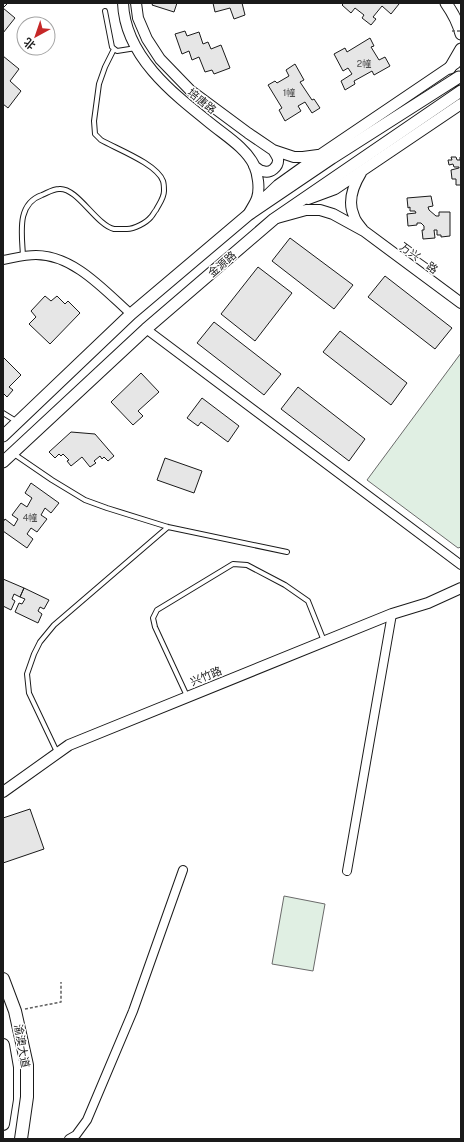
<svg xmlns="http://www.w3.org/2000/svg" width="464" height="1142" font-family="'Public Sans','Noto Sans SC',sans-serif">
<rect width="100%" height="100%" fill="#fff"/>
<path fill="#e0efe3" stroke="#6a6a6a" d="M461 353V547L458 548 367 480Z
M284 896 325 904 313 971 272 964Z"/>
<path fill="#e6e6e6" stroke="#1a1a1a" d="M3 3H8L3 8 15 18 3 33Z
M153 3H177L174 12 152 5Z
M213 3H242L245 15 234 19 230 8 215 12Z
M344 3H397L399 4 391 14 382 6 373 17 376 19 371 25 362 18 364 15 355 8 351 13 342 5Z
M185 31 187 36 199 32 203 44 208 42 211 49 221 45 230 68 214 74 212 70 205 72 199 57 192 60 189 51 182 54 175 34Z
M370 38 374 46 371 47 379 60 385 57 390 66 374 75 372 71 354 81 355 84 345 90 341 81 352 74 348 68 343 71 334 54 345 48 347 52Z
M3 56 19 69 10 81 21 91 8 108 3 104Z
M295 64 304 80 300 82 312 100 314 99 320 108 312 113 305 102 298 106 301 111 285 121 279 110 282 108 268 85 275 81 277 83 289 76 286 70Z
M451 157H456L457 160H460V157H461V185H456V179H452L451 170 459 168V167H454L453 164 449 165 448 160H452Z
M431 196 433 206 428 207 429 210 436 216H439V212H450V236L441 237V235H437V230H434L435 238 423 239 422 230H424V226L421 223H417V225L408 226 407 214 416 213 415 211H410V207L408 208 407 198Z
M290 238 353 285 334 309 272 261Z
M258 267 292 293 255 341 221 314Z
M385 276 452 328 435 349 368 297Z
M45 296 51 301 57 296 65 304 68 301 80 313 50 344 29 324 36 317 31 311Z
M214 322 281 374 264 395 197 343Z
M340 331 407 383 391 405 323 352Z
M3 357 21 375 9 387 13 390 7 397 3 393Z
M141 373 159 392 138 411 143 416 133 425 111 402Z
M298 387 365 439 349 461 281 409Z
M202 398 239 426 228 442 201 422 198 426 187 418Z
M71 432 95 434 114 456 108 461 104 457 102 459 100 456 94 461 96 463 90 467 82 457 71 466 67 461 69 460 63 454 61 456 59 454 55 458 49 452Z
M165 458 202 471 194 493 157 480Z
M31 483 59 503 51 513 45 508 41 515 47 519 37 532 31 528 27 534 33 539 27 548 3 531V522L5 519 14 526 18 519 12 515 21 503 27 507 32 498 25 493Z
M3 579 24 588 20 597 14 594 12 599 15 601 11 610 3 606Z
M24 588 49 600 44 609 40 607 38 611 42 614 38 623 15 612 19 603 22 604 25 599 20 597Z
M30 809 44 849 3 863V818Z"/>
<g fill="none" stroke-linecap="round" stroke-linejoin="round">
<defs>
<path id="service" d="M105 11 112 47 117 51 136 48
M23 256C22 234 16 204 42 195 47 193 53 189 59 189 77 187 96 225 114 229 118 229 123 229 127 229 134 229 146 223 151 217 153 215 154 212 156 210 159 204 164 198 164 191 164 188 164 184 163 181 157 164 117 149 101 140L95 134 94 121 99 84 105 67 114 49
M3 413 16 421
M14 454 52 480 85 500 107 508 168 527 287 552
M187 696 155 627 153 618 157 610 233 564 247 565 285 585 308 601 324 641
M57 752 29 693 27 674 34 654 40 642 54 625 168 527"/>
<path id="minor" d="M3 260C14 258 25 255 36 255 74 255 105 291 131 314
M146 329 461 565
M347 871 392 614
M69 1139 76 1135 87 1120 133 1011 183 870"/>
<path id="tertiary" d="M123 3C125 58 176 96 215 127 229 138 246 149 254 165 258 174 260 189 257 198 255 204 251 209 248 215
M136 3 138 18 147 39 160 59 190 90 248 133 273 150 294 157H303L318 155
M254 166C257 168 260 171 263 171 270 174 279 167 278 159 277 156 275 153 273 150
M361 173C353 186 347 201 354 216 355 221 360 226 363 230
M308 199 335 189 461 104
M259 203 278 185 320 155 456 63
M277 218 306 210H320L333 214 364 231 461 303
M3 792 69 745 392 614 428 603 461 588"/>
<path id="secondary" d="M446 3C453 13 458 22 461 34
M450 68 461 49
M3 436 131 314 248 215 332 158 459 77
M3 462 146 329 274 219 461 91"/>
<path id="primary" d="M3 979 15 1011 27 1065V1097L21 1139
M3 1045 7 1068V1099L3 1124"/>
</defs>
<use href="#service" stroke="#1a1a1a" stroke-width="6"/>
<use href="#minor" stroke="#1a1a1a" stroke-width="10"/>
<use href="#tertiary" stroke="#1a1a1a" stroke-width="12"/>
<use href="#secondary" stroke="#1a1a1a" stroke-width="13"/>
<use href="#primary" stroke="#1a1a1a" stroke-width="14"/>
<path stroke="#5f5f5f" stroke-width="1.5" stroke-dasharray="3 2" stroke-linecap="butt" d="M25 1009 61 1002V982"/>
<use href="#service" stroke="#fff" stroke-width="4"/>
<use href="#minor" stroke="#fff" stroke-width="8"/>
<use href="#tertiary" stroke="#fff" stroke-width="10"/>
<use href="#secondary" stroke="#fff" stroke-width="11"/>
<use href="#primary" stroke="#fff" stroke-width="12"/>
<path stroke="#5f5f5f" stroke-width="1.5" stroke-dasharray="3 2" stroke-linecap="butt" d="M452 31H461"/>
</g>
<g text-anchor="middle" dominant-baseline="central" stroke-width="3" stroke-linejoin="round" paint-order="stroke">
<g font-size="9" fill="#4d4d4d">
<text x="364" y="63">2幢</text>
<text x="289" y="92">1幢</text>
<text x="30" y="517">4幢</text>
</g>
<g font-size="11" fill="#1a1a1a" stroke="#fff">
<text transform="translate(202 101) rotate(39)">培唐路</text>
<text transform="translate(419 258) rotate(36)">万兴一路</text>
<text transform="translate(222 264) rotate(-41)">金源路</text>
<text transform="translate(206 676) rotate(-22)">兴竹路</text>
<text transform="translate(22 1046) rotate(80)">渝澳大道</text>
</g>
</g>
<rect width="464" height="1142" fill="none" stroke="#1a1a1a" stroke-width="8"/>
<g transform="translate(36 36) rotate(220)"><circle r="19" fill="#ffffff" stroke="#a3a3a3"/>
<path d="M0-3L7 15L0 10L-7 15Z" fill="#c62828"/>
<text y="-6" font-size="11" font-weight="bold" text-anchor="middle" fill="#1a1a1a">北</text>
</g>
</svg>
